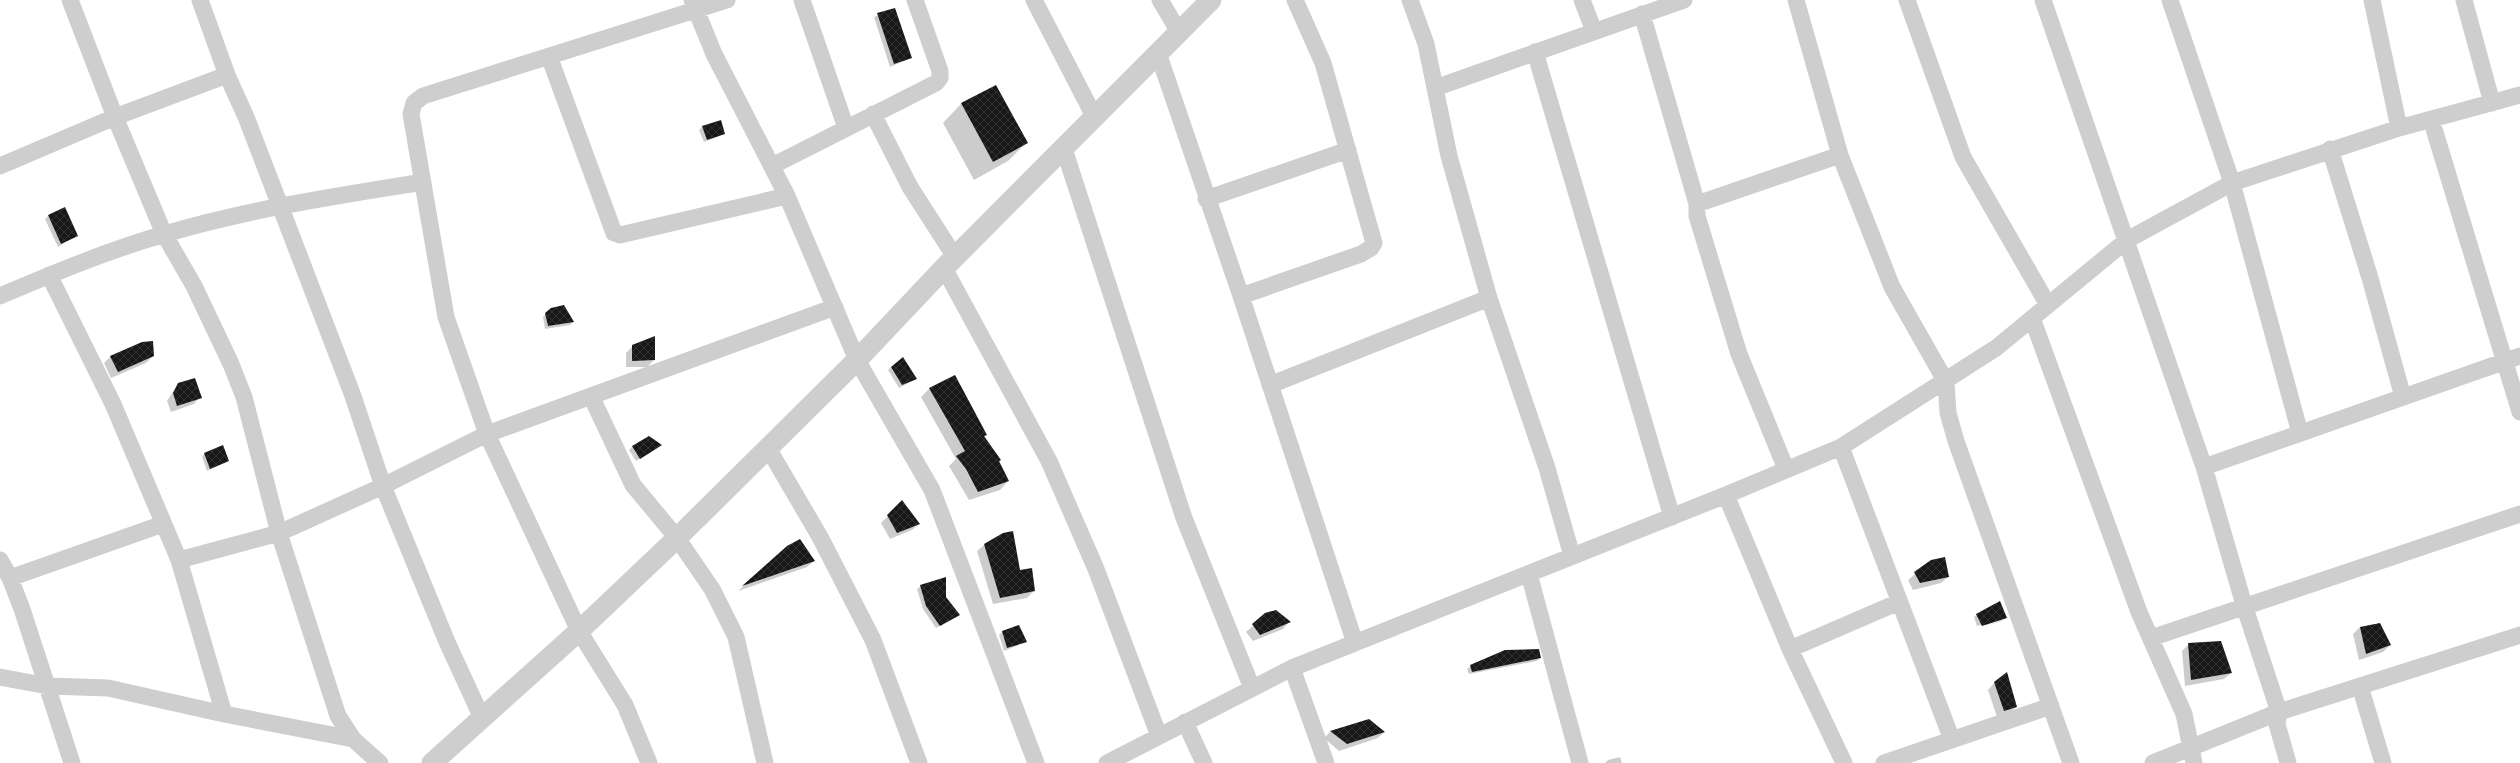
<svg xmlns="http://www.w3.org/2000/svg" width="2520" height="763" font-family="'PT Sans Narrow',sans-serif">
<defs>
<pattern id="building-cross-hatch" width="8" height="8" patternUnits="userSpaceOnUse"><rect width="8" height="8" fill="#181818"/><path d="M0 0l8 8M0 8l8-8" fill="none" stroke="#313131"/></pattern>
</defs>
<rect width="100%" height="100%" fill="#fff"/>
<path fill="#0003" d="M895 9 911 58 890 67 874 17Z
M995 86 1026 143 1008 161 974 180 943 123 961 104Z
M702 127 724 134 704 142 699 130Z
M48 216 76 235 58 247 45 219Z
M551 309 573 322 570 325 545 329 543 317Z
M633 346 654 360 647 367H626V353Z
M111 356H153L146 363 111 378 104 363Z
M891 367 916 379 899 388 888 370Z
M178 384 200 397 194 404 171 412 167 401Z
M930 388 986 435 984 437 1000 460 999 462 1008 481 1000 490 969 500 949 466 956 459 921 397Z
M632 447 658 448 636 461 629 450Z
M205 453 228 461 207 471 202 457Z
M902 502 919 524 912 530 890 539 881 523Z
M984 545 1019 571 1034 591 1027 598 993 604 977 551Z
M788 547 814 561 807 567 738 591Z
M1931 561 1948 577 1941 583 1913 590 1908 580Z
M921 586 945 597 955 617 936 628 923 609 917 589Z
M1266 614 1289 622 1283 629 1253 641 1246 632Z
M1977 614 2005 618 1977 626 1974 617Z
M2003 620 2002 621 1978 628Z
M2379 624 2390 645 2383 652 2359 660 2353 634 2360 627Z
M1002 632 1026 642 1004 651 999 635Z
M2189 644 2231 673 2224 679 2185 686 2182 651Z
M1540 658 1537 661 1469 674 1467 669 1471 666Z
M1994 683 2016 707 2009 714 1997 717 1988 690Z
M1368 720 1384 732 1378 738 1339 751 1324 738 1330 732Z
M1620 757 1622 763H1605L1608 760Z"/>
<path fill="url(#building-cross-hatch)" d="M895 8 912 58 894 64 877 13Z
M996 85 1028 143 993 162 961 103Z
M721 120 725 134 707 140 702 126Z
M65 207 78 236 61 244 48 215Z
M564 305 574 322 548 326 545 313 551 308Z
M655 336V360L632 361V345Z
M153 341 154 356 118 372 110 356 142 342Z
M903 357 917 379 902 385 891 367Z
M955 375 987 435 984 436 1001 460 999 461 1009 481 978 492 966 469 956 456 965 451 929 388Z
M195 378 202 398 177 406 173 393 178 383Z
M649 436 662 445 640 459 632 446Z
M223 445 229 461 210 469 204 453Z
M902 500 920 524 897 533 887 515Z
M1013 531 1020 570 1032 568 1035 591 1000 598 984 544 1003 533Z
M800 539 815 561 742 586 787 546Z
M1945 557 1949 577 1920 583 1914 572 1931 560Z
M946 577V597L960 615 940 626 926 606 920 585Z
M2000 601 2007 618 1982 626 1976 614Z
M1276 610 1291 622 1260 635 1252 624 1265 613Z
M2380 623 2391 645 2366 654 2360 627Z
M1019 625 1027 642 1007 648 1002 631Z
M2221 641 2232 673 2191 680 2188 643Z
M1539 649 1541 658 1472 672 1470 665 1505 650Z
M2007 672 2017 707 2004 711 1994 682Z
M1369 719 1385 732 1347 744 1330 731Z"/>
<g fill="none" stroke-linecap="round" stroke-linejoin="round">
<path stroke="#cecece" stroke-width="17" d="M70 0 115 117 164 234 194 286 231 364 244 397 279 533 338 716 353 739 380 763
M200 0 227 75 246 117 353 396 383 486 447 642 482 718
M692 0 714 54 787 196 857 360 932 490 1036 763
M802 0 846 128
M1034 0 1095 118
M1160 0 1179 32
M1410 0 1426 44 1449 156 1489 298 1547 468 1572 556
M1582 0 1594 31
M1796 0 1840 155 1892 287 1946 382 1948 413 1956 441 2071 763
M1907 0 1963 157 2048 305
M2043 0 2204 467 2244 605 2279 712 2277 724 2288 763
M2170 0 2232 183 2300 433
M2372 0 2399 128
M2464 0 2492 103
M1642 14 1697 204V216L1739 354 1786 469
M1535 52 1672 517
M1158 53 1241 296 1355 643
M549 56 614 233 620 235 787 196
M1435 88 1684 0
M873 114 910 187 955 257
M2431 119 2520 412
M1064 149 1184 518 1252 688
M2330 149 2370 278 2403 397
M0 166 115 117 227 75
M772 166 936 83 940 78V71L915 0
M1206 199 1348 150
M1697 204 1840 155
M944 268 1049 461 1096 569 1159 736
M49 275 113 404 179 560 224 714
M0 296C54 273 109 250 165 234 249 209 336 196 423 182
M1241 296 1361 254 1371 248 1374 243 1323 63 1295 0
M2032 318 2139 612 2184 714 2194 763
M1270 385 1489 298
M591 396 633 485 677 538 712 589 736 637 765 763
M1841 447 1952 740
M768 448 820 537 873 640 919 763
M2204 467 2520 356
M1726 495 1790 649 1844 763
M0 560 10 578 22 609 72 763
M179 560 279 533 383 486 487 434 835 307
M1529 574 1580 763
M10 578 163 524
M2151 638 2520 514
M1790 649 1899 602
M1292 668 1326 763
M0 677 48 686 108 688 224 714 353 739
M2360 686 2383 763
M1185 722 1204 763
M649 763 625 705 579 631 487 434 446 317 411 114 414 103 423 96 727 0
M1107 763 1292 668 1726 495 1841 447 1996 348 2127 240 2232 183 2399 128 2520 95
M1884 763 2051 706
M2153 763 2279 712 2520 635"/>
<path stroke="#cecece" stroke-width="21" d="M432 763 579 631 677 538 857 360 944 268 1211 0"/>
</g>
</svg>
